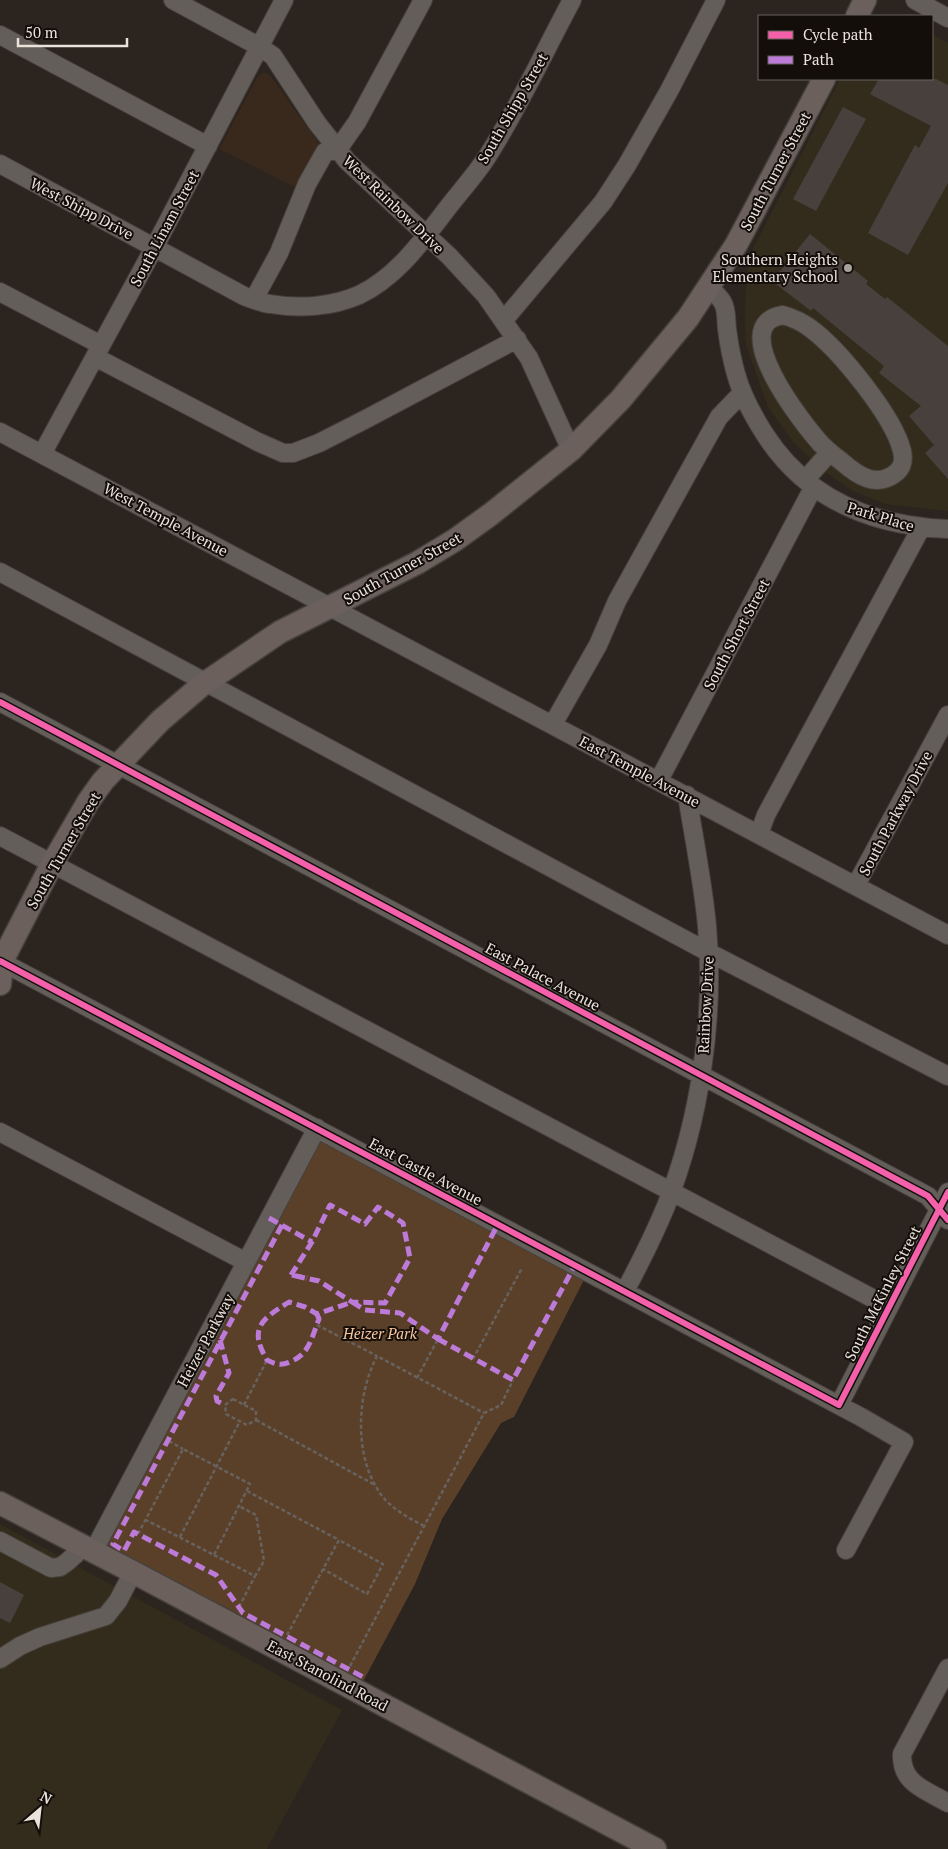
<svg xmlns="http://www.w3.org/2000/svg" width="948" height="1849" font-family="'PT Serif',serif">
<rect width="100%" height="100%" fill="#2b241f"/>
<path fill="#39281c" d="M264 72 270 75 325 152 304 192 219 149 258 76Z"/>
<path fill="#332c1c" d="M932 34 948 43V511L885 504 853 491 822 470 793 442 768 407 746 345 745 320 746 283 751 253 840 79H932Z
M0 1524 342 1710 267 1849H0Z"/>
<path fill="#5b4029" d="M317 1128 588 1272 514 1417 501 1423 442 1519 415 1584 358 1691 93 1552Z"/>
<path fill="#48403d" d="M879 79H936L948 85V183L908 255 868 233 915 145 919 148 931 126 870 94Z
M843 107 866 119 816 211 793 199Z
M810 234 868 281 866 284 885 299 887 297 948 346V479L925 453 934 445 909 416 921 406 879 373 884 366 813 308 811 311 772 281Z
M0 1582 24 1595 10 1623 0 1618Z"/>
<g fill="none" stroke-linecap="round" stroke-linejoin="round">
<defs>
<path id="minor" d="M173 0 260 47 273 56 317 123 347 161 449 256 486 296 529 358 571 450
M915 0 948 18
M0 35 208 146
M0 164 244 296C252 299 261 303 270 304 299 309 332 307 359 295 395 278 419 245 443 214 457 195 474 177 487 157 519 107 544 52 572 0
M708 286C713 291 720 297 723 303 727 310 726 322 727 329 729 345 732 360 736 374 742 396 752 414 764 433 806 499 872 526 948 529
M0 292 101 345
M254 299 279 253 307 184 325 152 338 149 357 122 423 0
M783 315C793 318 802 322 810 328 839 349 894 417 902 451 904 460 903 466 897 472 877 489 858 476 841 461 834 456 827 450 821 444 803 424 724 324 783 315Z
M504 320 603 202 627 165 669 91 716 0
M95 357 258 442 283 453H293L319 443 368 418 517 339
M0 432 948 935
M42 454 154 248 284 0
M805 480 830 452
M0 572 708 952 948 1076
M0 702 928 1196 948 1220
M553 724 598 645 617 601 719 417 742 393
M659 780 813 488
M759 834 766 815 921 528
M0 836 889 1307
M856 885 948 715
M0 961 861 1417 904 1442 846 1550
M0 1132 246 1262
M625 1291C640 1263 654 1235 666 1206 700 1120 715 1018 707 926 703 883 694 839 687 795
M839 1405 948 1192
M0 1541 51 1568 60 1567 67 1562 76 1554 81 1546
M93 1552 317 1128
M0 1659 20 1646 40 1637 106 1616 118 1601 133 1572
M948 1668 902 1754C901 1784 926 1790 948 1803"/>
<path id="major" d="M857 16 865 0
M0 984 2 961 52 864 88 802 103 781 160 721 202 685 280 632 417 563 455 540 491 514 571 450 621 399 688 318 736 245 824 79
M0 1503 133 1572 655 1849"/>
</defs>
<use href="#minor" stroke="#46403b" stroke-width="20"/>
<use href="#major" stroke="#46403b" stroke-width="25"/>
<path stroke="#67625e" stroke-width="2.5" stroke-dasharray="4 2.5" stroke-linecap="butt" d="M317 1325 377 1356
M473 1359 522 1268
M417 1378 438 1339
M233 1399 256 1411V1420L247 1425 226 1414 225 1405Z
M244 1405 267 1360
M256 1420 375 1485
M169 1441 183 1449
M247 1491 339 1540
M424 1526C407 1517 388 1507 378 1490 354 1453 357 1394 377 1356L484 1413
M138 1534 183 1449 250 1484 214 1555 146 1520
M180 1537 240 1421
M214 1555 255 1576 264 1561 256 1515 239 1506
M239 1607 255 1576
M287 1635 339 1540 383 1564 367 1594 323 1569
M350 1666 484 1413 501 1405 513 1380"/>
<use href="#minor" stroke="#635e5a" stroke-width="18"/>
<use href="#major" stroke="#6c605c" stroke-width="22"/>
<path stroke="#bd7bd9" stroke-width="5" stroke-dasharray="10 5" stroke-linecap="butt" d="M269 1218 312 1242
M282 1225 113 1544 124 1551 134 1532 216 1575 243 1613 365 1678
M291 1275 312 1242 330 1205 365 1224 378 1207 403 1223 410 1258 385 1303 352 1302 319 1281 291 1275 307 1278
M317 1314 319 1319C312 1336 310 1353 292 1361 282 1366 277 1365 267 1360 248 1328 262 1319 289 1302L305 1307 317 1314 352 1302 365 1310 400 1313 438 1339 498 1224
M438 1339 513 1380 575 1265
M220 1340 229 1373 216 1396 217 1401 225 1405"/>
<defs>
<path id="cycleway" d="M0 702 928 1196 948 1220
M0 961 839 1405 948 1192"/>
</defs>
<use href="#cycleway" stroke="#130e0a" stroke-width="9"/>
<use href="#cycleway" stroke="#f560ab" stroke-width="6"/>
</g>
<circle fill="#a7a099" stroke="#130e0a" stroke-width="2" cx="848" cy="268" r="5"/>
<g text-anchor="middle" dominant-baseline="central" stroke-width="4" stroke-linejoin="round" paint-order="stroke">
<g font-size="15" fill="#eae2db" stroke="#130e0a">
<text transform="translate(512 108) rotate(-60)">South Shipp Street</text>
<text transform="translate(775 171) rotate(-62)">South Turner Street</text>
<text transform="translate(394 204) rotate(44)">West Rainbow Drive</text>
<text transform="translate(82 208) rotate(28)">West Shipp Drive</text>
<text transform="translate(164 228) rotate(-62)">South Linam Street</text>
<text transform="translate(881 516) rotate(17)">Park Place</text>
<text transform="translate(166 519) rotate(28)">West Temple Avenue</text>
<text transform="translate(402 568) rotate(-29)">South Turner Street</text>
<text transform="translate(736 634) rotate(-62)">South Short Street</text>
<text transform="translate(640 771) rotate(28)">East Temple Avenue</text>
<text transform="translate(895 813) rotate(-62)">South Parkway Drive</text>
<text transform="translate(63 850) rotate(-60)">South Turner Street</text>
<text transform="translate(543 976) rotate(28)">East Palace Avenue</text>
<text transform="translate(705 1005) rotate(-87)">Rainbow Drive</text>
<text transform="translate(426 1171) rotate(28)">East Castle Avenue</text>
<text transform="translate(882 1293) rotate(-63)">South McKinley Street</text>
<text transform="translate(205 1340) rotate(-62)">Heizer Parkway</text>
<text transform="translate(328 1675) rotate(28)">East Stanolind Road</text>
</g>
<g font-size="15" fill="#eae2db" stroke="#130e0a" text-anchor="end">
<text x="838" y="259">Southern Heights<tspan x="838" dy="17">Elementary School</tspan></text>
</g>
<g font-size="15" font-style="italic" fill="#f9c59c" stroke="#130e0a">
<text x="380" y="1333">Heizer Park</text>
</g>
</g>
<rect x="758" y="15" width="175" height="65" fill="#130e0a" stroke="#69635e"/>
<rect x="768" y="31" width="25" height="8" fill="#f560ab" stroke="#69635e"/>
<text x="803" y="40" font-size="15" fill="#eae2db">Cycle path</text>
<rect x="768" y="56" width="25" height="8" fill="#bd7bd9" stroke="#69635e"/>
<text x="803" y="65" font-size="15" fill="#eae2db">Path</text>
<g transform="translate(40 1809) rotate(28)" stroke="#130e0a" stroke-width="4" paint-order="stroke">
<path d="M0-4L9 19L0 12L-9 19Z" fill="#eae2db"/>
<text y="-8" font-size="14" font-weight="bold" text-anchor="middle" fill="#eae2db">N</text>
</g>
<path d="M18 38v8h109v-8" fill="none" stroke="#eae2db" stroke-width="2.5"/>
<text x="25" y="38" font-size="15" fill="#eae2db" stroke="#130e0a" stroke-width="4" paint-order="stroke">50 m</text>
</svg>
